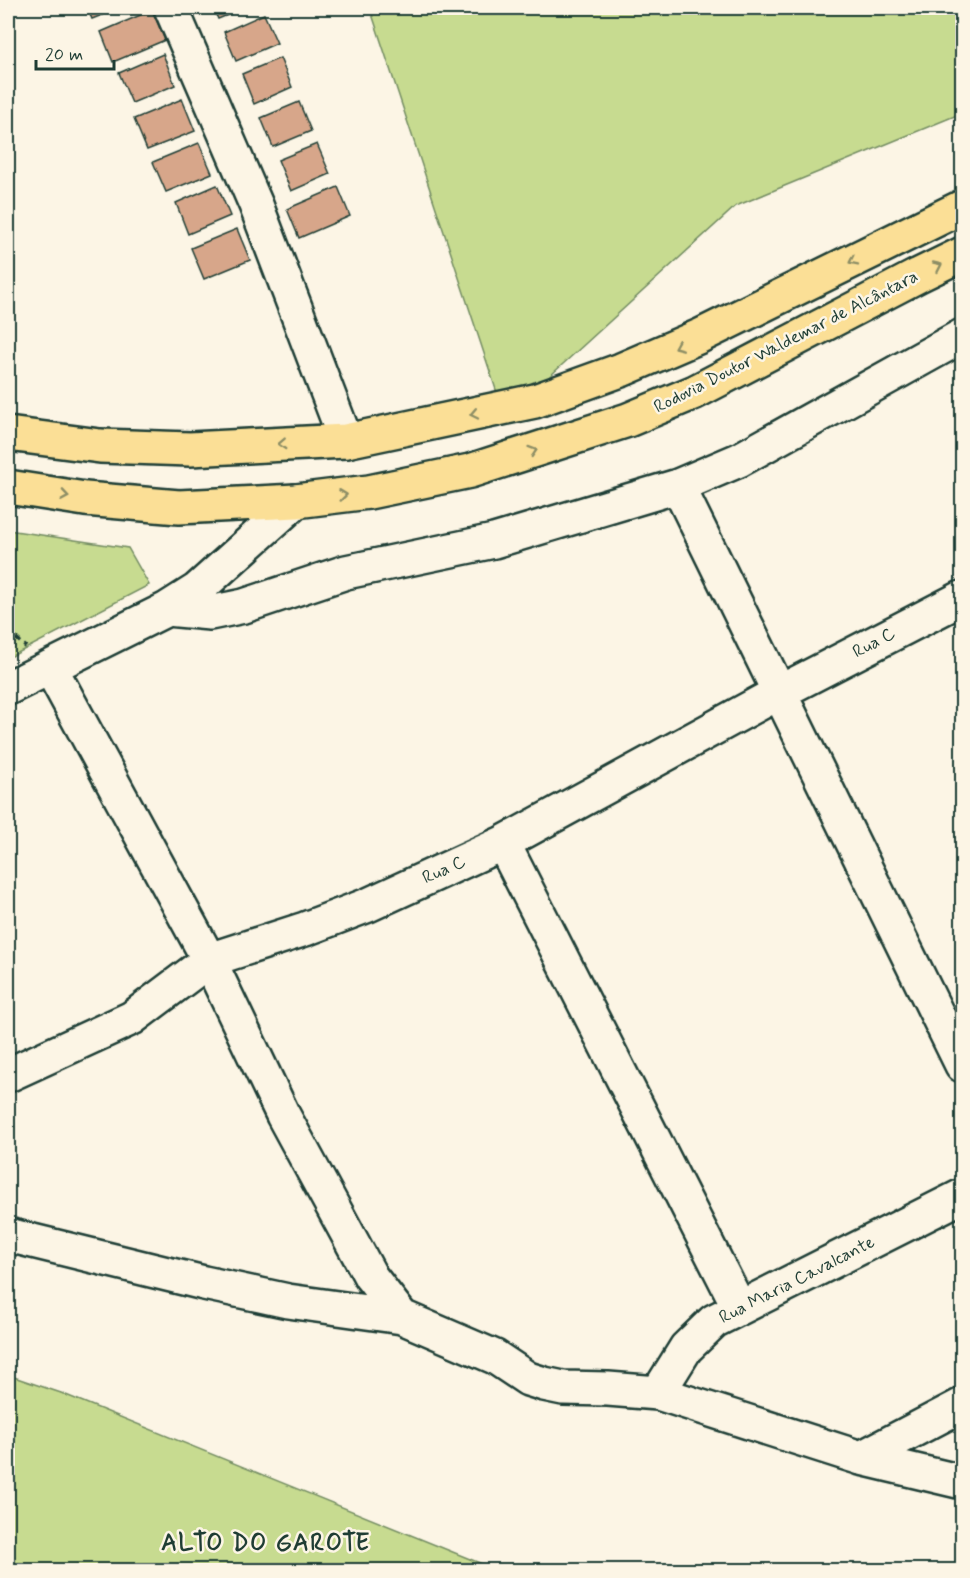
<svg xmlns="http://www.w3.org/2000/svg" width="970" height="1578" font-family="Mynerve,sans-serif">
<rect width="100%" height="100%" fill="#fcf5e5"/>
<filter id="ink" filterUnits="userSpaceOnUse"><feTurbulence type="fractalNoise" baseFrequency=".0167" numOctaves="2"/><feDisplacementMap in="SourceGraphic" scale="12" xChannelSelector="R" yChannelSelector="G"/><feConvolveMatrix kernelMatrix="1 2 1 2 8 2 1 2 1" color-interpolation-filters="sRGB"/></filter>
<g filter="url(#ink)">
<path fill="#c7db90" stroke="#738c62" stroke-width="1.5" d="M370 8H962V113L736 206 505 417Z
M8 530 128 548 149 585 8 658Z
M8 1375 61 1393 497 1570H8Z"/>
<path fill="#d7a68a" stroke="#1f3d34" stroke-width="1.5" d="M87 8H120L92 19Z
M213 8H245L218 19Z
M152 10 165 40 113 62 101 32Z
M264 14 277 43 236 61 224 32Z
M163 54 175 85 132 103 119 73Z
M280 58 292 87 254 104 242 74Z
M182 99 195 131 147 150 134 119Z
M299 102 311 131 273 147 261 118Z
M199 143 212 173 166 192 153 162Z
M317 144 330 174 291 191 278 160Z
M217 185 230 216 188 234 176 203Z
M338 187 350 216 299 238 287 209Z
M237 229 250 260 204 279 191 248Z"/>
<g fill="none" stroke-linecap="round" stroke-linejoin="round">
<defs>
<path id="minor" d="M171 8 256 205 346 441
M678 486 962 1065
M167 609 210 613 244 606 346 572 494 541 678 486 739 460 962 336
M50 667 209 960 283 1115 371 1277 402 1317
M8 688 167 609 197 590 296 501
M503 843 739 1307
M8 1075 132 1018 209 960 305 929 368 905 503 843 780 692 962 598
M8 1235 204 1283 288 1301 402 1317 495 1357 528 1379 544 1384 563 1388 608 1389 658 1393 861 1458 962 1482
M658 1393 686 1348 714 1321 962 1196
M861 1458 962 1405"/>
<path id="highway" d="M8 434 100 446 190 449 346 441 535 401 621 370 700 336 962 207
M8 487 85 499 179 507 296 501 369 492 470 471 628 420 695 392 919 275 962 254"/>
</defs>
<use href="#minor" stroke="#1f3d34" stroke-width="38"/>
<use href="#highway" stroke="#1f3d34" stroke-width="38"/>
<path stroke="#1f3d34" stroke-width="4" stroke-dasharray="6 4.5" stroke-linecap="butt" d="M8 631 26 647"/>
<use href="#minor" stroke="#fcf5e5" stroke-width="33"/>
<use href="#highway" stroke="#fbdf96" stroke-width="33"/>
</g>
<defs><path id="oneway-chevron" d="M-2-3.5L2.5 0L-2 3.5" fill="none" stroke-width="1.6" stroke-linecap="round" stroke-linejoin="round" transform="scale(1.5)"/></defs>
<g stroke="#8d8e65">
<use href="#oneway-chevron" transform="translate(853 261) rotate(154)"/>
<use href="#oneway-chevron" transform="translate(938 266) rotate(-25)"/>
<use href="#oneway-chevron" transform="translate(678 346) rotate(157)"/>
<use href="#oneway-chevron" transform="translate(474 414) rotate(168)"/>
<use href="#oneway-chevron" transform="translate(282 444) rotate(177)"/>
<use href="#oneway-chevron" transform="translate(533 451) rotate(-18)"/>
<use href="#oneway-chevron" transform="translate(343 495) rotate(-7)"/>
<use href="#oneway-chevron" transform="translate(65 496) rotate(9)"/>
</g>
</g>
<g text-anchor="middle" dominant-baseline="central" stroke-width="5" stroke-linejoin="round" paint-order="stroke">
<g font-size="18" fill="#1f3d34" stroke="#fcf5e5">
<text transform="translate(786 342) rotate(-27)">Rodovia Doutor Waldemar de Alcântara</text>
<text transform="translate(874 643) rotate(-28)">Rua C</text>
<text transform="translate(444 870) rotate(-24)">Rua C</text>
<text transform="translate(797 1280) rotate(-27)">Rua Maria Cavalcante</text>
</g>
<g font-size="24" font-weight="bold" letter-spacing="1.5" fill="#1f3d34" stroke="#fcf5e5">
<text x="266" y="1543">ALTO DO GAROTE</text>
</g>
</g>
<rect width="970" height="1578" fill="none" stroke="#fcf5e5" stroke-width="30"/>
<rect x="15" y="15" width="940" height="1548" fill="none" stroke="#1f3d34" stroke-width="2" filter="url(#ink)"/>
<path d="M36 60v9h78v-9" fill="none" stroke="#1f3d34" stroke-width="3"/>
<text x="45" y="60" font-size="18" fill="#1f3d34" stroke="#fcf5e5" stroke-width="4.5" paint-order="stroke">20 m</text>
</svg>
